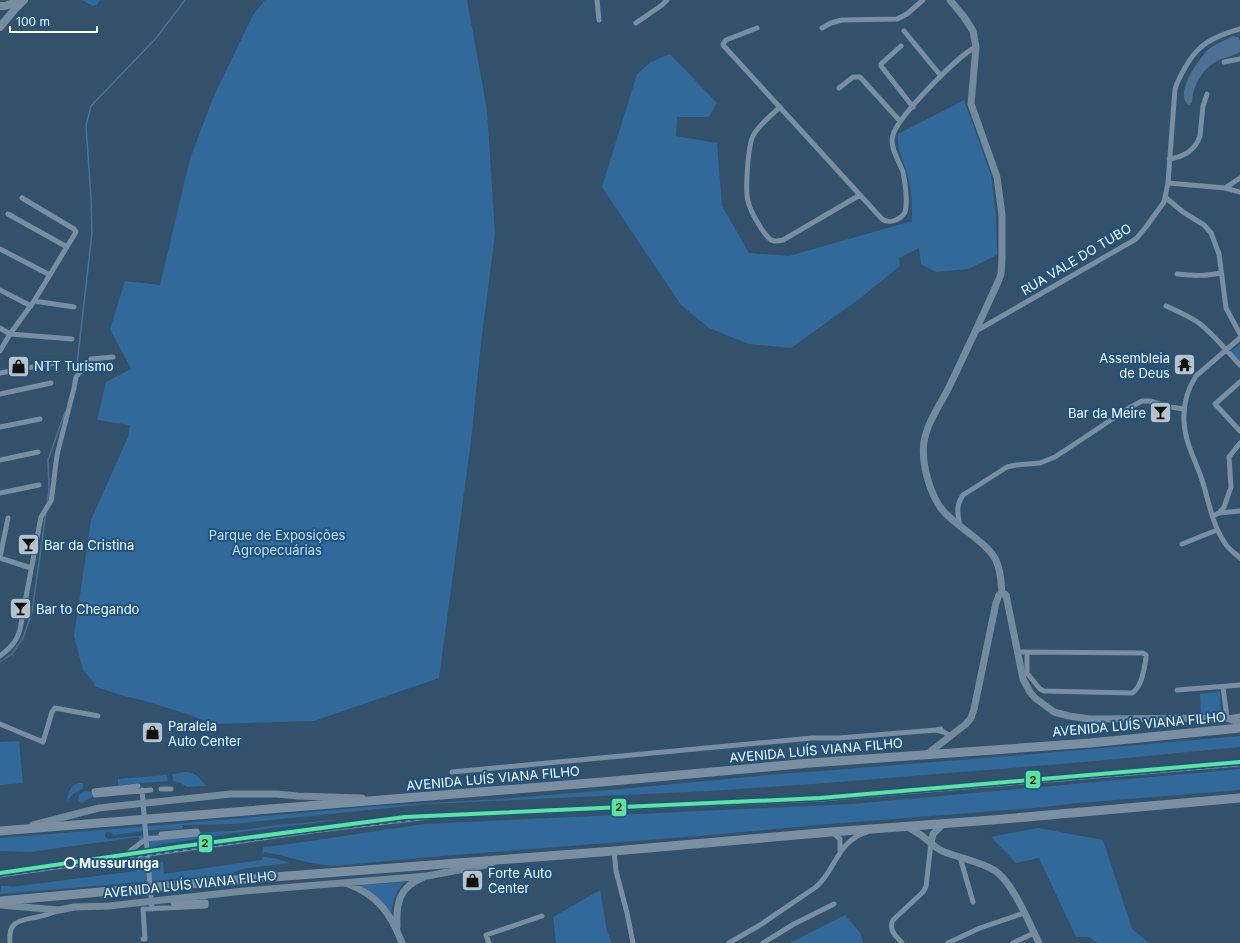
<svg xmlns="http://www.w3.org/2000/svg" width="1240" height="943" font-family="Inter,sans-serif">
<rect width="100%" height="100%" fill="#33516b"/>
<path fill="#30699a" d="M82 0H100L97 5 93 6Z
M265 0H467L487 110 495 234 481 343 471 441 439 678 314 721 214 724 184 713 145 701 120 695 94 686V683L83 670 74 636 91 520 128 437 130 425 97 420 106 382 131 369 110 329 125 281 160 285 190 159 213 98 253 15Z
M670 54 717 103 709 117H677L676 136 717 143 722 206 749 253 789 256 912 221C912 206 912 189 907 174 904 161 896 148 898 134L964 100 991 175 996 216 997 255 968 269 936 272 921 264 919 248 899 258 900 266 858 300 791 348 749 344 709 328 681 305 602 187 637 74 651 62Z
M1240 344V361L1231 351Z
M1220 692 1221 713 1201 714 1200 694Z
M1240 736V747L1085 762 813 784 710 791 428 804 233 824 183 825 182 829 154 830 113 835 112 833 107 832 105 834V836L107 839 146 835 233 831 278 825 345 819 233 833 158 845 145 848 143 841H139V837L30 852 0 851V838L163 825 377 806 498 799 610 790 779 774 821 771 1034 754Z
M19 741 23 783 0 785V742Z
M1240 769V790L1078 803 1035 808 829 824 699 836 454 855 332 866 311 863 275 854 264 852 263 857 274 858 290 863 242 869 232 873 223 875 0 894 1 886H10L11 887 136 871 138 869 146 868V862H163L164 874 262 860 263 847 290 844 424 824 852 804Z
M185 772C196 772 199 778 206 786L187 787 181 783 173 781 172 774Z
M167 775 168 781 118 785V779Z
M79 783H83V788L72 795 67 802C68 793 70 785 79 783Z
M85 791 92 792 93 796 82 803 78 800 79 795Z
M1038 828 1103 840 1132 929 1149 943H1097L1089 937H1076L1039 858 1016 863 991 837Z
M406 882C395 889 394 900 391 912L371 893 360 885Z
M600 890 607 931 612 943H556L553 917Z
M845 915 861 934 863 943H790Z"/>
<path fill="#4b7294" d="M1233 36 1238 37 1240 40V52C1233 56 1226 57 1219 60 1203 68 1193 84 1192 102L1189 105C1173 95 1200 56 1210 48 1217 43 1226 40 1233 36Z"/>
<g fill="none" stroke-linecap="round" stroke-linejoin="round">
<path stroke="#4b7294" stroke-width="1.5" d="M76 373 92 233 91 198 86 126 91 106 157 37 185 0
M47 503 49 491 48 460 65 412
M0 662 12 654 23 638 32 612 46 512"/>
<path stroke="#798ea1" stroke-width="5" d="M597 0 599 20
M636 23 662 5 667 0
M757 28 726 40 723 44V45L882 219C887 222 890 222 896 220 900 218 903 216 905 212 908 203 905 181 903 172 899 161 889 146 893 135 897 118 959 54 976 47
M822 28 831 23 842 20 897 19 907 14 923 0
M904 31 941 76
M901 46 881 64V66L913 107
M1224 62 1240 59
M839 88 853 77H860L900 121
M780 107C771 116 758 125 753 136 748 146 745 190 748 201 750 211 763 234 771 240 775 242 779 241 783 240L860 195
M1169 159C1184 157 1195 151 1200 136L1203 106 1207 94
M1168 183 1225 188 1240 192
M1225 188 1240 178
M1165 197 1183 212 1204 225 1211 233 1219 254 1226 308 1240 334
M8 214 67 247
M0 249 50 275
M1177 274C1195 276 1204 276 1221 273
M0 290 31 306
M34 301 74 307
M1166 306C1177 311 1189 316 1199 323 1214 335 1227 351 1240 365
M0 328 10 334 72 339
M976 331 1136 239 1146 227 1164 202 1168 183 1175 89C1179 77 1190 57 1199 49 1209 39 1226 33 1240 29
M1240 338 1196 376C1187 390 1183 406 1184 422 1185 443 1196 461 1202 480 1209 501 1212 525 1225 543 1228 549 1235 553 1240 558
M0 351 10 334 34 301 76 232 74 229 22 198
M0 373 54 363
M1240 382 1215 404 1240 431
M0 394 51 383
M0 427 40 419
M0 460 38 452
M0 493 39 485
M1219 513 1240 511
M1213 516 1219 513 1224 507 1231 487 1229 457 1240 443
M960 527C958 514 955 507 963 495L1007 467 1016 465 1040 463 1055 457 1129 408 1142 401H1150L1170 407 1184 409
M1182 544 1217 530
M0 557 8 518
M0 558 31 568
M1018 652H1027L1143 653 1146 655V658C1144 669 1142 687 1132 693L1044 691 1040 689 1027 673V652
M0 656C10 648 17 642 20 629L41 517 51 501 52 495 57 455 74 388 76 377 91 359 113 357
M1223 687 1227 718 1240 716
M1177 690 1240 685
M0 724 43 742 52 712 55 708 98 716
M936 730 944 732 950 736
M452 772 812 738H839L936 730 941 729
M138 786 94 791 95 795 151 790
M161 789H171
M142 790 152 909
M832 832 840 839V850
M130 851 146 839 198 834 197 831 161 834V836L185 834
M614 851 616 871 627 913 633 943
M960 857 973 902
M131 859 137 860
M143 861 149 862
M143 939H145L143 909 206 906V902L173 903
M10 943C8 921 18 921 37 917 44 916 51 913 58 911
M489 943 486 935 542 916
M729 943 760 925 816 887C836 870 837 841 867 832
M763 943 794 924 834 904
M902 943C896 936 888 930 893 920L923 892 926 887 931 843
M948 943 980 928 1024 913
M1013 943 1034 933"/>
<path stroke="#748a9d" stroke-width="7" d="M950 0 964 17 973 31 976 47 971 104 997 177 1002 215V259L1001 274 998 282C982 317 966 352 949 387 941 404 927 422 924 442 921 463 930 497 945 513 958 527 992 546 997 563 1001 572 1001 583 1002 593L1006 595 1023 679 1030 692 1035 698 1054 712 1069 716 1090 719 1227 718 1240 723
M926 755 966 724 971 718 974 709 996 603 999 595 1002 593
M33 825 99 808 231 794H277L298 796 362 798
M906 826 921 835 937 848 942 851C959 858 979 861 994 870 1013 882 1029 923 1039 943
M931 843 933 834 943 824
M348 884C378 895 391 914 402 943
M0 905 59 910 74 907 109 906 244 891 427 876 491 864
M397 926C396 904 399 887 422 878"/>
<path stroke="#788d9e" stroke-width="8" d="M0 6H5L21 0
M0 27 15 9 24 0"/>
<path stroke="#7a8fa1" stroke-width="9" d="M0 831 602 782 810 763 1090 743 1240 728
M0 901 222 881 614 851 831 832 992 820 1240 798"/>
<defs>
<path id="rail" d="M0 876 312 832 437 817 822 800 1240 765"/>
</defs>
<use href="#rail" stroke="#7a8fa1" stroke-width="3"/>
<use href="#rail" stroke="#1c5382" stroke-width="1.5" stroke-dasharray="4.5" stroke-linecap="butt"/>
<defs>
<path id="metro-1" d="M0 873 177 847 405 817 820 798 1240 762"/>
</defs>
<use href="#metro-1" stroke="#1c5382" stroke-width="7"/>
<use href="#metro-1" stroke="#5ae49d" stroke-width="4"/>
</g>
<defs>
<symbol id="temple-square" viewBox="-11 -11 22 22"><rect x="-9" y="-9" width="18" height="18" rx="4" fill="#b8c2cb" stroke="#1c5382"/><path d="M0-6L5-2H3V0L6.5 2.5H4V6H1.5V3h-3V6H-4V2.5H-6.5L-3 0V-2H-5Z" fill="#111"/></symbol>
<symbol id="shop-square" viewBox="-11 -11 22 22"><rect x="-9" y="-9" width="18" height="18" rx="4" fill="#b8c2cb" stroke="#1c5382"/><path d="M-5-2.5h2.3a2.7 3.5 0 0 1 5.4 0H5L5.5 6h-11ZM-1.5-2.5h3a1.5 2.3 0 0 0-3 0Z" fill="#111"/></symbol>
<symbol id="bar-square" viewBox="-11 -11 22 22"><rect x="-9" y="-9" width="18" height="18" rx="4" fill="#b8c2cb" stroke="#1c5382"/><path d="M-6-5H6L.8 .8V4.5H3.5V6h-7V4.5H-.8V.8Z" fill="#111"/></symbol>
</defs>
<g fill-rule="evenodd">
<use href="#temple-square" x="1172" y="352" width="25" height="25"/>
<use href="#shop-square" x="6" y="354" width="25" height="25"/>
<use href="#bar-square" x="1148" y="400" width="25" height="25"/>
<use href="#bar-square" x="16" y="532" width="25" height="25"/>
<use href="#bar-square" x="8" y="596" width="25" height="25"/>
<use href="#shop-square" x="140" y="720" width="25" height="25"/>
<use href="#shop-square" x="460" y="868" width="25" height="25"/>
</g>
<circle fill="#1c5382" stroke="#fff" stroke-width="2" cx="70" cy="863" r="5"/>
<g text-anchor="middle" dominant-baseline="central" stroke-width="4" stroke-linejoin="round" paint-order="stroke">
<g font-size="13" fill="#fff" stroke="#1c5382">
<text transform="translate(1076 259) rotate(-31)">RUA VALE DO TUBO</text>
<text transform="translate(1139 724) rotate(-5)">AVENIDA LUÍS VIANA FILHO</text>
<text transform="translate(816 750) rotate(-5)">AVENIDA LUÍS VIANA FILHO</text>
<text transform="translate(493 778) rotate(-5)">AVENIDA LUÍS VIANA FILHO</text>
<text transform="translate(190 884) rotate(-6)">AVENIDA LUÍS VIANA FILHO</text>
</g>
<g font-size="13" fill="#fff" stroke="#1c5382" text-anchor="start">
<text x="1170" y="358" text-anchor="end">Assembleia<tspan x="1170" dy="15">de Deus</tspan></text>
<text x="34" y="366">NTT Turismo</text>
<text x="1146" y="413" text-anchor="end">Bar da Meire</text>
<text x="44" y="545">Bar da Cristina</text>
<text x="36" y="609">Bar to Chegando</text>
<text x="168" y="726">Paralela<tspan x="168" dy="15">Auto Center</tspan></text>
<text x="488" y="873">Forte Auto<tspan x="488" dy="15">Center</tspan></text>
</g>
<g font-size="13" fill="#c6e1f7" stroke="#1c5382">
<text x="277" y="535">Parque de Exposições<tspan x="277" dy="15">Agropecuárias</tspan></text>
</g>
<g font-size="13" font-weight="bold" fill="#fff" stroke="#1c5382" text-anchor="start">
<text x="79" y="863">Mussurunga</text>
</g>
</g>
<g stroke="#1c5382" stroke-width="1.5">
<rect x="1025" y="770" width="16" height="19" rx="4" fill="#5ae49d"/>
<rect x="611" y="798" width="16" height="19" rx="4" fill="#5ae49d"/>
<rect x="198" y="834" width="15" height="19" rx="4" fill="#5ae49d"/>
</g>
<g font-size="11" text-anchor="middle" font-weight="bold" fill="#111">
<text x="1033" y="784">2</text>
<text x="619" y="811">2</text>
<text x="205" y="847">2</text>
</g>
<path d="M10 26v6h87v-6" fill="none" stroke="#ffffff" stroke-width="2"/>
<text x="16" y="26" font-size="12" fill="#ffffff" stroke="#1c5382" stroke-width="3" paint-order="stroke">100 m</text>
</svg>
